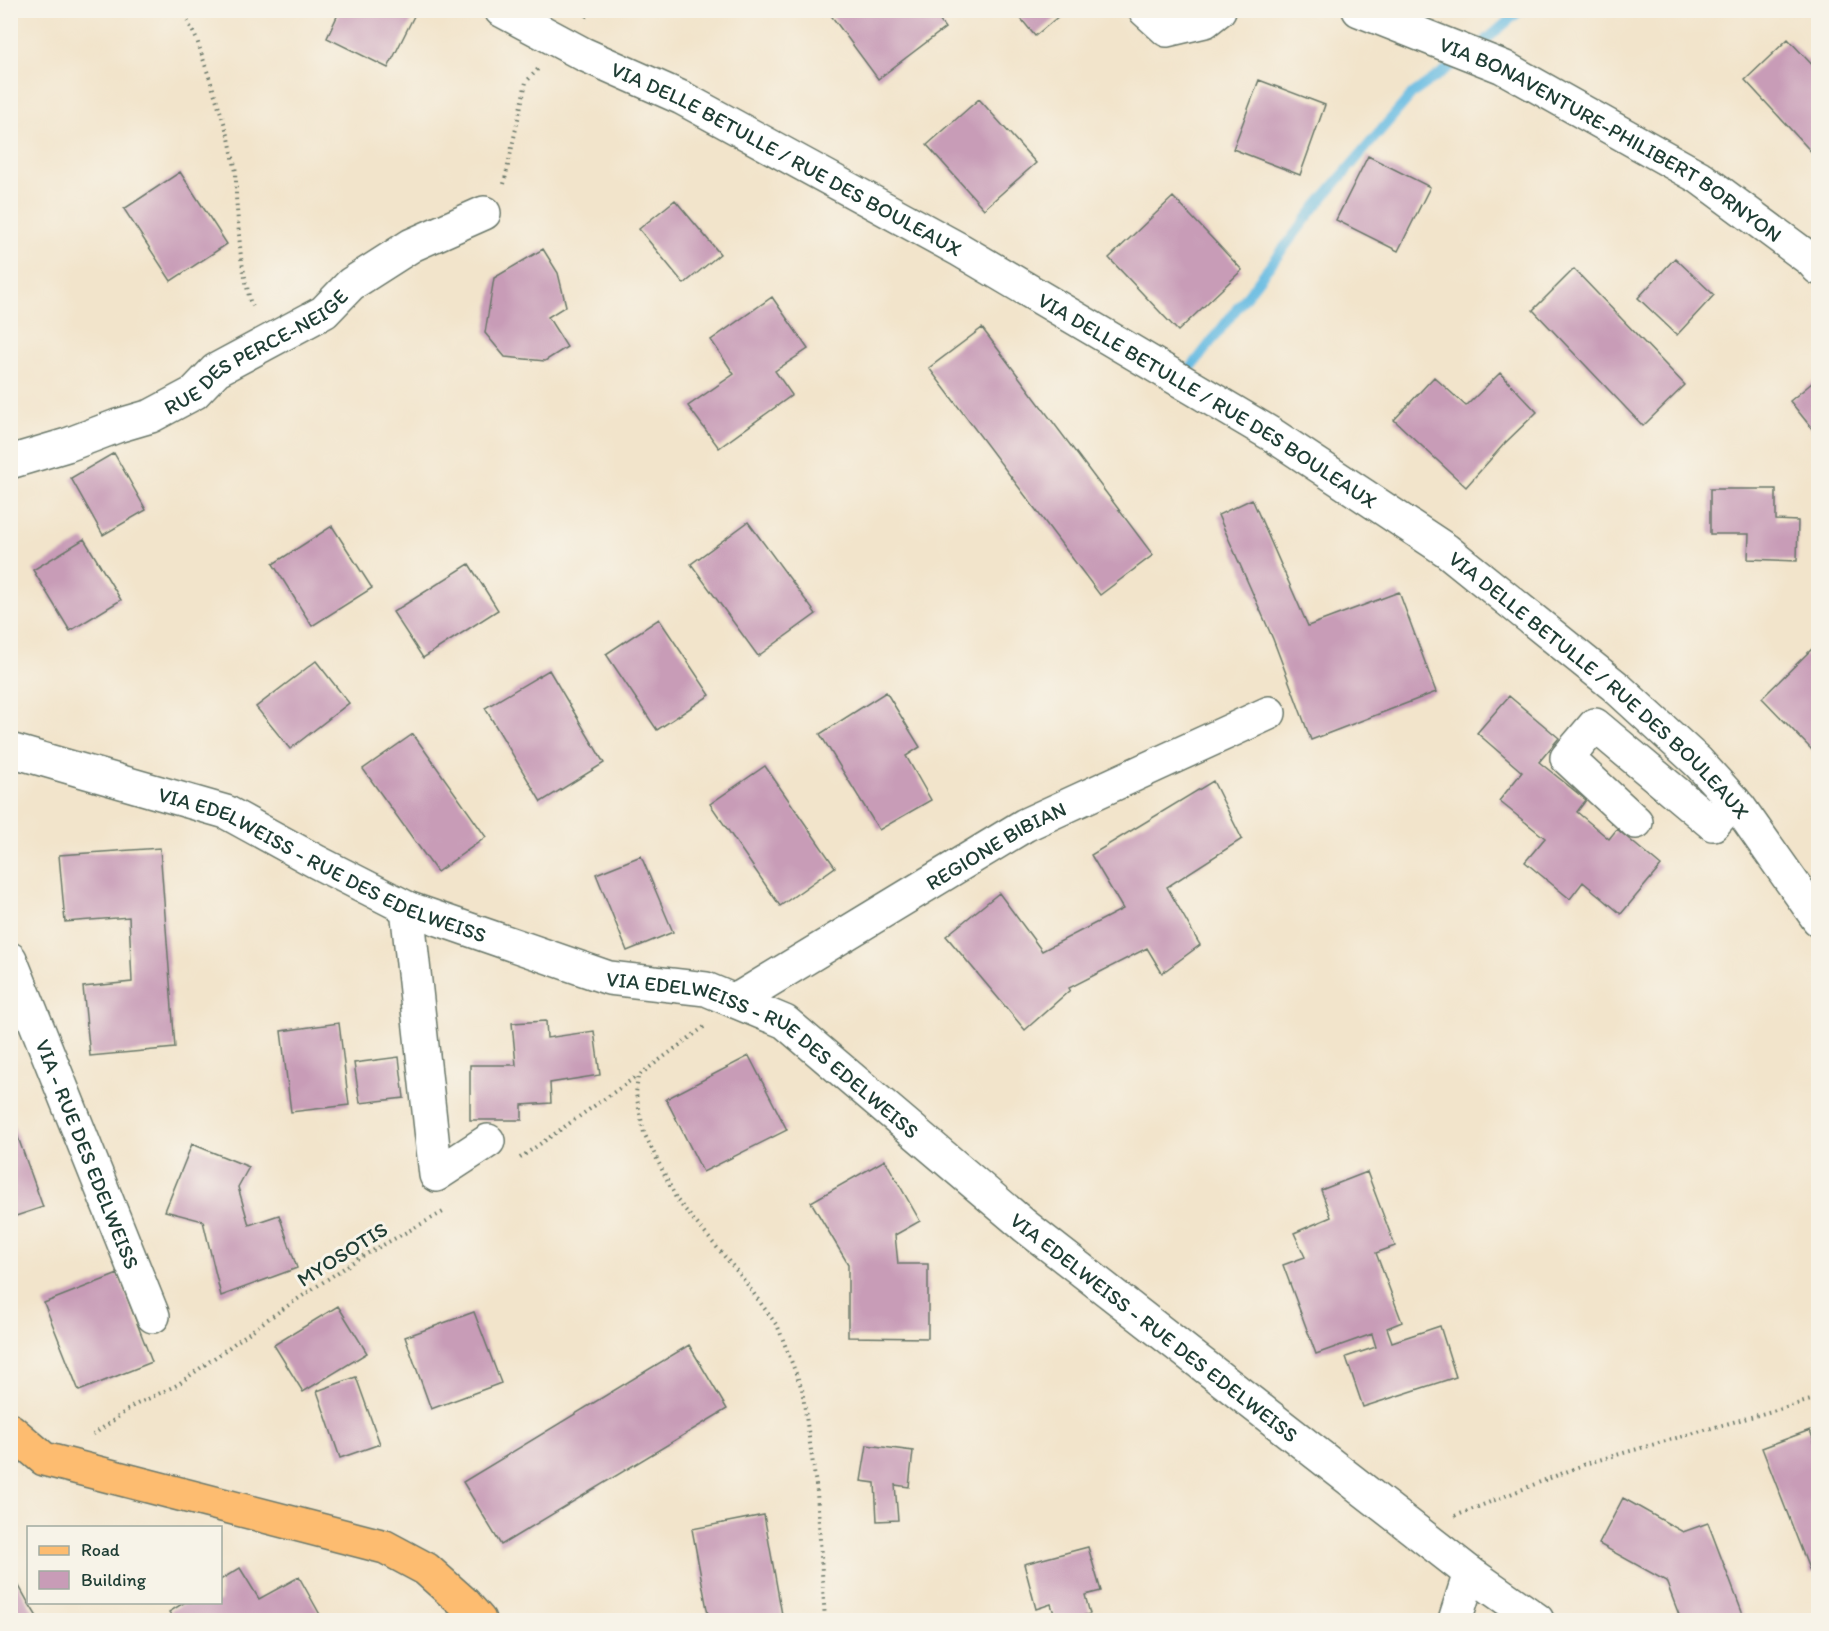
<svg xmlns="http://www.w3.org/2000/svg" width="1829" height="1631" font-family="Itim,sans-serif">
<rect width="100%" height="100%" fill="#f7f3e8"/>
<filter id="ink" filterUnits="userSpaceOnUse"><feTurbulence type="fractalNoise" baseFrequency=".0167" numOctaves="2"/><feDisplacementMap in="SourceGraphic" scale="12" xChannelSelector="R" yChannelSelector="G"/><feConvolveMatrix kernelMatrix="1 2 1 2 8 2 1 2 1" color-interpolation-filters="sRGB"/></filter>
<filter id="wash" filterUnits="userSpaceOnUse"><feTurbulence type="fractalNoise" baseFrequency=".008" numOctaves="4" result="noise"/><feDisplacementMap in="SourceGraphic" scale="24" xChannelSelector="R" yChannelSelector="G"/><feGaussianBlur stdDeviation="1.35" result="paint"/><feColorMatrix in="noise" values="0 0 0 0 0 0 0 0 0 0 0 0 0 0 0 0 0 1.4 0 .05"/><feComposite in="paint" operator="in"/></filter>
<g filter="url(#wash)">
<rect width="100%" height="100%" fill="#f2e4cb"/>
<g fill="none" stroke-linecap="round" stroke-linejoin="round">
<path stroke="#66bbe2" stroke-width="10" d="M1190 369 1317 205 1412 94 1479 46 1521 10"/>
</g>
<g id="blocks">
<path fill="#c89cb7" d="M340 10H414L416 12 388 68 327 38Z
M827 10H932L945 28 878 79Z
M1014 10H1066L1035 36Z
M1788 39 1818 71V159L1745 80Z
M1259 80 1325 105 1300 175 1233 149Z
M979 99 1036 163 984 209 927 145Z
M1368 156 1430 187 1398 251 1336 220Z
M180 172 227 244 171 281 124 209Z
M1173 197 1242 270 1178 331 1109 258Z
M675 200 720 254 684 284 639 229Z
M543 249 558 273 566 306 548 317 567 347 545 361 505 357 485 333 494 278Z
M1675 258 1714 295 1677 335 1638 298Z
M1574 269 1685 385 1643 426 1533 310Z
M772 297 808 349 775 371 792 395 719 448 688 406 734 374 711 340Z
M982 328 1153 555 1100 595 929 368Z
M1500 373 1537 412 1505 443 1466 487 1394 420 1434 377 1466 406Z
M1818 378V436L1790 401Z
M114 453 146 510 103 535 71 478Z
M1710 489H1776V520L1798 521 1797 561 1748 559 1749 534H1710Z
M1252 499 1308 626 1399 592 1436 692 1311 740 1273 639 1218 515Z
M748 522 816 614 758 656 691 564Z
M332 526 372 588 312 626 273 564Z
M84 539 121 600 70 631 33 570Z
M469 564 498 610 423 658 393 612Z
M659 619 710 695 657 730 606 654Z
M1818 643V748L1814 752 1762 698Z
M316 661 349 703 290 749 256 707Z
M549 670 604 763 541 802 485 708Z
M886 692 920 747 906 756 931 800 879 830 820 734Z
M1509 696 1559 738 1539 762 1586 800 1577 812 1609 839 1617 829 1661 866 1621 914 1583 882 1570 899 1525 862 1545 838 1499 801 1522 772 1477 733Z
M413 734 486 837 437 872 363 769Z
M765 766 835 867 780 906 710 804Z
M1213 781 1242 839 1167 887 1200 945 1162 973 1147 948 1069 988 1070 990 1025 1030 946 936 999 893 1042 951 1123 909 1091 855Z
M160 848 175 1048 90 1056 83 987 132 982 129 917 65 922 59 855Z
M641 856 673 932 627 951 596 874Z
M546 1021 547 1038 594 1031 600 1075 550 1083 551 1103 522 1105V1120H470V1065H516L512 1023Z
M339 1023 349 1105 291 1112 281 1031Z
M749 1056 787 1130 703 1172 666 1099Z
M399 1057 404 1098 360 1103 354 1063Z
M10 1115 43 1207 10 1218Z
M192 1144 249 1167 238 1187 249 1225 279 1215 297 1268 221 1296 203 1221 165 1211Z
M885 1160 920 1221 895 1235 898 1264H928V1338L848 1337V1264L811 1202Z
M1367 1172 1395 1246 1376 1253 1402 1322 1387 1328 1392 1342 1440 1326 1456 1377 1363 1407 1346 1357 1376 1347 1372 1334 1316 1354 1283 1265 1305 1257 1294 1233 1331 1217 1321 1190Z
M118 1274 152 1362 79 1391 44 1303Z
M338 1306 367 1353 303 1392 274 1345Z
M474 1312 501 1383 431 1409 405 1337Z
M689 1345 727 1409 501 1545 463 1482Z
M356 1377 380 1444 340 1458 317 1391Z
M1810 1430 1818 1453V1570L1811 1574 1762 1448Z
M867 1445 913 1451 909 1487 895 1485 898 1520 877 1521 875 1483 861 1481Z
M1623 1498 1683 1532 1708 1523 1745 1620H1681L1666 1581 1599 1544Z
M764 1515 783 1620H709L692 1529Z
M1088 1547 1101 1591 1085 1595 1090 1614 1067 1620H1056L1051 1604 1036 1609 1024 1564Z
M240 1568 259 1599 299 1577 323 1620H174L169 1612 185 1602H220V1580Z
M10 1570 28 1602 39 1620H10Z"/>
</g>
</g>
<g filter="url(#ink)">
<use href="#blocks" fill-opacity="0" stroke="#697769" stroke-width="1.5"/>
<g fill="none" stroke-linecap="round" stroke-linejoin="round">
<defs>
<g id="minor">
<path id="s1" d="M501 10 583 54 682 98 960 250 1271 434 1446 550 1615 686 1698 762 1739 807 1818 919"/>
<path d="M1145 10 1167 30 1205 21 1219 10"/>
<path id="s2" d="M1359 10 1503 67 1699 177 1811 260 1818 268"/>
<path id="s3" d="M10 462 67 445 117 426 151 416 194 393 216 370 324 312 351 284 412 245 484 213"/>
<path id="s4" d="M10 750 226 812 317 862 407 908 609 978 706 989 785 1022 1025 1226 1470 1573 1537 1620"/>
<path d="M1636 822 1567 758 1595 725 1713 824 1734 801"/>
<path d="M407 908 436 1175 488 1141"/>
<path id="s5" d="M10 959 153 1316"/>
<path id="s6" d="M735 1001 1025 825 1269 713"/>
<path d="M1455 1620 1470 1573"/>
</g>
<path id="major" d="M10 1430 44 1459 385 1547 426 1569 464 1603 479 1620"/>
</defs>
<use href="#minor" stroke="#697769" stroke-width="36"/>
<use href="#major" stroke="#697769" stroke-width="36"/>
<path stroke="#697769" stroke-width="4" stroke-dasharray="1.5 4.5" stroke-linecap="butt" d="M182 10 197 40 229 138 236 172V197L241 258 250 301 255 310
M586 17 592 10
M504 184 526 82 538 69
M704 1027 638 1076 636 1094 644 1133 677 1200 741 1276 778 1327 802 1389 817 1492 825 1620
M520 1158 637 1076
M93 1435 133 1406 177 1385 268 1319 359 1258 445 1211
M1455 1516 1588 1463 1818 1398"/>
<use href="#minor" stroke="#fff" stroke-width="33"/>
<use href="#major" stroke="#fdbc70" stroke-width="33"/>
</g>
</g>
<g text-anchor="middle" dominant-baseline="central" stroke-width="6" stroke-linejoin="round" paint-order="stroke">
<g font-size="21" fill="#1f3d34" stroke="#f7f3e8">
<text stroke="none"><textPath href="#s2" startOffset="284">VIA BONAVENTURE-PHILIBERT BORNYON</textPath></text>
<text stroke="none"><textPath href="#s1" startOffset="322">VIA DELLE BETULLE / RUE DES BOULEAUX</textPath></text>
<text stroke="none"><textPath href="#s3" startOffset="272">RUE DES PERCE-NEIGE</textPath></text>
<text stroke="none"><textPath href="#s1" startOffset="808">VIA DELLE BETULLE / RUE DES BOULEAUX</textPath></text>
<text stroke="none"><textPath href="#s1" startOffset="1294">VIA DELLE BETULLE / RUE DES BOULEAUX</textPath></text>
<text stroke="none"><textPath href="#s6" startOffset="304">REGIONE BIBIAN</textPath></text>
<text stroke="none"><textPath href="#s4" startOffset="334">VIA EDELWEISS - RUE DES EDELWEISS</textPath></text>
<text stroke="none"><textPath href="#s4" startOffset="820">VIA EDELWEISS - RUE DES EDELWEISS</textPath></text>
<text stroke="none"><textPath href="#s5" startOffset="210">VIA - RUE DES EDELWEISS</textPath></text>
<text transform="translate(342 1254) rotate(-32)">MYOSOTIS</text>
<text stroke="none"><textPath href="#s4" startOffset="1306">VIA EDELWEISS - RUE DES EDELWEISS</textPath></text>
</g>
</g>
<rect width="1829" height="1631" fill="none" stroke="#f7f3e8" stroke-width="36"/>
<rect x="27" y="1526" width="195" height="78" fill="#f7f3e8" stroke="#a1aaa0" stroke-width="1.5"/>
<rect x="39" y="1546" width="30" height="9" fill="#fdbc70" stroke="#a1aaa0" stroke-width="1.5"/>
<text x="81" y="1556" font-size="18" fill="#1f3d34">Road</text>
<rect x="39" y="1571" width="30" height="18" fill="#c89cb7" stroke="#a1aaa0" stroke-width="1.5"/>
<text x="81" y="1586" font-size="18" fill="#1f3d34">Building</text>
</svg>
